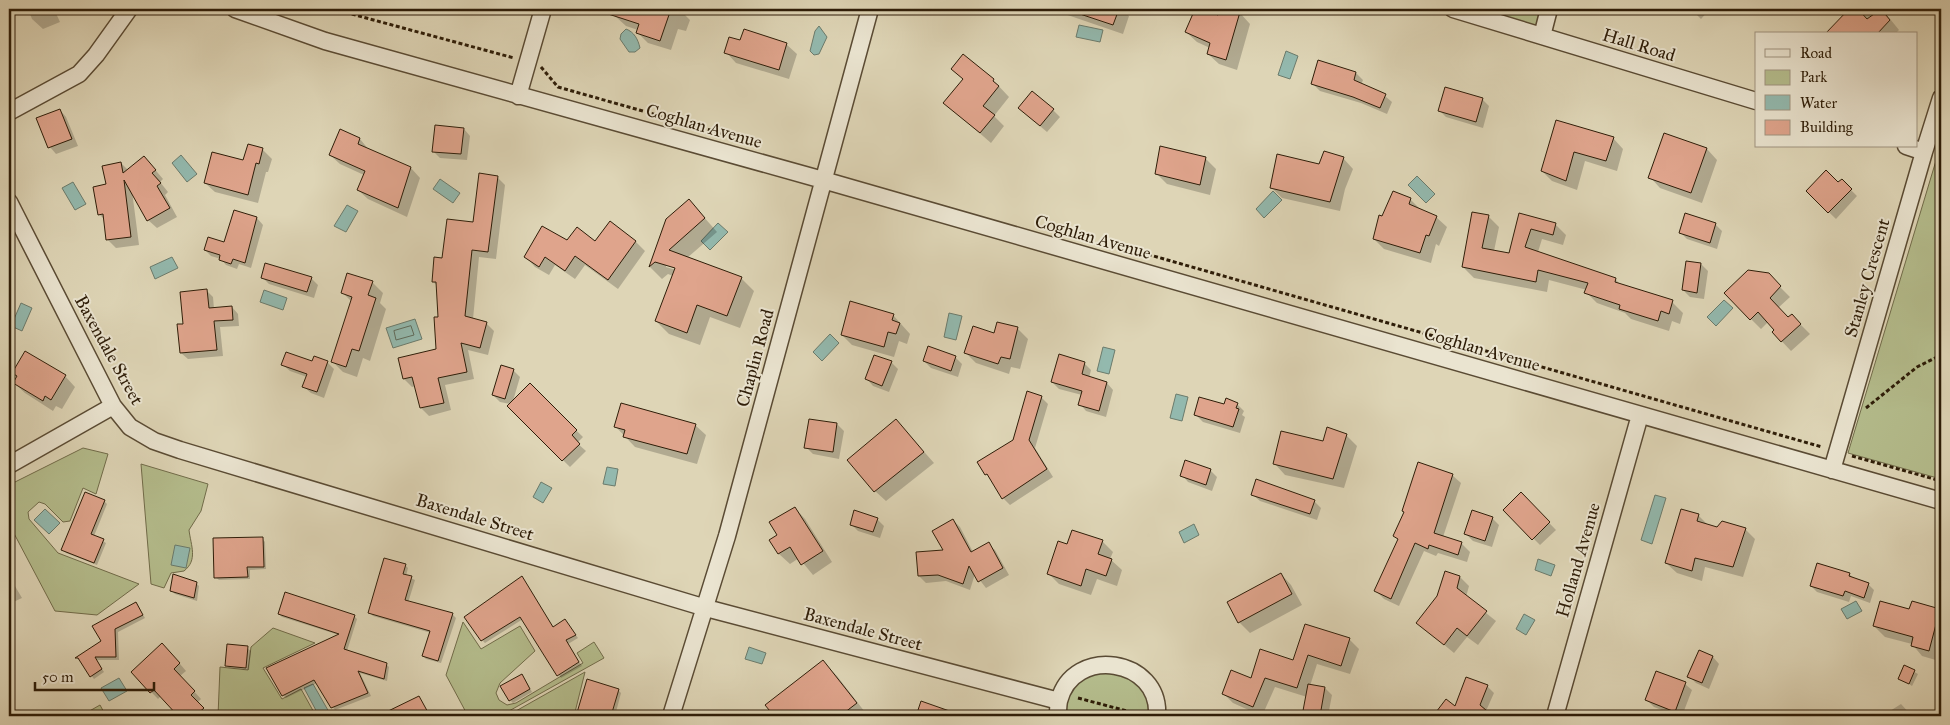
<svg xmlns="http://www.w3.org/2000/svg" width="1950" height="725" font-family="'IM FELL Great Primer',serif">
<rect width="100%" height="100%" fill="#ded5b6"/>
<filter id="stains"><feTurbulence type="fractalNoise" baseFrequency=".004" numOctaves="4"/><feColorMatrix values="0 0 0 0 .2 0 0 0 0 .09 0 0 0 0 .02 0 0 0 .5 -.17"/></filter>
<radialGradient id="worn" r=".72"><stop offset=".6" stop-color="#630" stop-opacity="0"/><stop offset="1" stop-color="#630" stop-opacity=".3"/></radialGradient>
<path fill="#b4bc8c" stroke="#716c4a" d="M1465 9H1545L1539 32Z
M1941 144V479L1848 453Z
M83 448 108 454 96 494 83 488 70 521 63 522 45 504 39 502 28 512 29 519 58 553 139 584 97 615 55 611 9 524V485Z
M141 464 208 484 201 511 189 530C191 546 198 560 184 571L171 573 164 588 151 584Z
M463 622 481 649 520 626 535 651 500 683 496 693 499 700 507 705 516 703 583 663 577 653 594 642 604 658 500 716H468L446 675Z
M273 628 315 643 263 668 282 699 301 689 316 716H218L220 667 248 670 251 647Z
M1082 670 1138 674 1157 716H1059Z
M585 672 574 716H507Z
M100 705 106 716H88L86 713Z"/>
<path fill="#93b9ae" stroke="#6b7b6c" d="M1079 25 1103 30 1100 42 1076 37Z
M819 26 827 37 819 54 814 55 810 51 815 31Z
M626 29C634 32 638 39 640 48L635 52H629L620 39 621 34Z
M1286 51 1298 56 1290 79 1278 75Z
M181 155 197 174 187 182 172 163Z
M1417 176 1435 194 1426 203 1408 185Z
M440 179 460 193 453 203 433 189Z
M73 182 86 204 75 210 62 188Z
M1273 191 1282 200 1264 218 1256 209Z
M347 205 358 211 346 232 334 226Z
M718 223 728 232 710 250 701 241Z
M172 257 178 268 155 279 150 267Z
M264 290 287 298 283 310 260 302Z
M1724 300 1733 308 1716 326 1707 317Z
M21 303 32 308 22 331 11 326Z
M949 313 962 316 956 340 944 337Z
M415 319 422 339 393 348 386 328Z
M830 334 839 343 822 361 813 352Z
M1103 347 1115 350 1109 374 1097 371Z
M1176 394 1188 397 1182 421 1170 418Z
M607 467 618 469 615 486 603 484Z
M541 482 552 488 543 503 533 497Z
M1655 495 1666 498 1652 544 1641 540Z
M45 509 60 523 49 534 34 520Z
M1194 524 1199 535 1184 543 1179 532Z
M175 545 190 548 186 568 171 565Z
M1538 559 1555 565 1551 576 1535 570Z
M1856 601 1862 611 1847 619 1841 609Z
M1524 614 1535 620 1526 635 1516 629Z
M749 647 766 653 762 664 745 659Z
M119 678 127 691 109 701 101 688Z
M313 684 329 712 319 716 304 688Z"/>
<path fill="#0003" fill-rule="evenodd" d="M28 9H54L60 22 43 29 32 19Z
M475 9H493L480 14Z
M618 9H679L690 20 686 31 678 29 671 50 648 43 637 32 638 30 626 26 615 16Z
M982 9H991L986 13Z
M1050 9H1122L1129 16 1123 34Z
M1196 9 1219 17 1222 9H1224L1240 13 1250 24 1237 70 1219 64 1208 54 1210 48 1197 42 1186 32Z
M1691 9H1710L1701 19Z
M1851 9H1882L1899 30 1895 34H1835L1831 30Z
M741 42 786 44 797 54 789 79 736 63 726 52Z
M952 69 993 80 1009 97 994 116 1004 126 991 143 945 103 964 80Z
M1356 73 1363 80 1361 85 1385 96 1392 102 1387 114 1361 103 1320 91 1313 84Z
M1482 99 1489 106 1483 128 1446 117 1439 110Z
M60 110 66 117 78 146 56 154 50 147Z
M1053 110 1060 117 1047 132 1027 115Z
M1556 122 1613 138 1623 149 1617 171 1585 161 1577 190 1552 181 1542 171Z
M464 129 470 136 467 160 440 158 433 151Z
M341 131 360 139 369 150 411 168 420 178 407 217 368 199 358 190 364 175 340 164 330 155Z
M1665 134 1707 149 1717 160 1702 203 1660 188 1650 177Z
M262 149 272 159 268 172H266L258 203 215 192 205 183Z
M1343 158 1353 169 1345 189 1340 211 1282 198 1271 187 1320 165Z
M1206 159 1216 169 1210 195 1167 184 1156 173Z
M121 163 128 170 152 166 163 179 160 182 168 192 165 195 177 217 157 228 148 220 132 191 139 245 116 248 107 239 105 220 99 214 108 185Z
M497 177 505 185 496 259 479 257 473 319 486 323 494 331 488 355 468 350 474 379 445 385 451 410 429 416 421 408 416 386 412 387 404 379 400 359 437 350 439 318 438 286 433 282 443 259 474 224Z
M1842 181 1857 196 1836 219 1807 191 1838 184Z
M1410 199 1421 210 1436 217 1447 227 1439 246 1436 244 1431 263 1384 249 1374 239 1383 218Z
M689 200 717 232 687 258 741 278 754 291 740 328 710 317 700 345 669 334 656 321 673 276 668 274 662 279 650 267 667 220ZM666 264 681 269 680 271 666 267Z
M1520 214 1555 224 1566 235 1563 245 1542 239 1538 252 1615 279 1622 286 1672 302 1683 313 1680 324 1672 321 1669 331 1631 319 1625 313 1597 303 1586 292 1587 290 1549 280 1547 292 1474 278 1463 267 1488 216 1499 227 1494 251 1510 254Z
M257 218 263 225 251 268 239 264 237 269 226 265 221 259 211 256 205 250 225 244Z
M610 223 636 242 645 251 618 289 585 265 575 279 555 265 549 275 535 267 526 257 568 242H596Z
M1715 224 1722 231 1717 249 1687 239 1680 232Z
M1701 264 1708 271 1704 299 1690 297 1683 290Z
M262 277 311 278 318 285 314 298 269 284Z
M372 282 383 293 380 303 386 309 370 361 363 358 357 377 343 372 333 362 352 302 343 293Z
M1776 283 1790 297 1778 308 1788 319 1792 316 1810 334 1791 351 1774 333 1776 330 1768 322 1761 329 1751 319Z
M207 291 213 297 214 309 232 307 238 314 239 326 220 327 223 356 188 359 181 353 185 325Z
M893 315 910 334 907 344 899 341 894 357 852 345 842 335Z
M1017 328 1028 339 1020 369 1011 367 1009 374 976 363 966 353Z
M955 357 962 364 958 377 931 368 924 361Z
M327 362 334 369 324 398 311 393 304 387 307 377 290 371 283 365Z
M891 362 898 369 889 392 873 386 867 379Z
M1084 363 1091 370 1089 378 1107 383 1113 390 1106 417 1086 411 1080 404 1082 395 1059 389 1052 382Z
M513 370 520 377 513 401 530 385 583 437 577 443 586 451 570 467 508 406 510 404 500 402 493 395Z
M13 373 65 376 75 387 62 409 56 406 53 411 25 393 14 383 18 377Z
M1041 397 1048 404 1035 448 1053 477 1010 505 1003 498 979 463 1014 441Z
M1237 404 1244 411 1242 415 1245 417 1240 433 1203 422 1196 415Z
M896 420 934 463 886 501 875 491Z
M837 424 844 431 839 459 813 454 806 447Z
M695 425 706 435 697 464 635 447 615 426Z
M1346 435 1357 446 1344 488 1285 475 1275 464 1324 442Z
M1210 470 1217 477 1212 491 1188 482 1182 475Z
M1452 475 1461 483 1443 537 1462 544 1470 552 1467 562 1438 553 1436 556 1424 551 1399 606 1384 599 1376 591 1399 540 1394 536Z
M1521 494 1556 530 1540 545 1505 510Z
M1253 495 1314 501 1321 508 1317 520 1260 501Z
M104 501 107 504 94 536 106 543 97 565 66 553 63 549Z
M795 508 805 519 832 562 813 575 799 558 790 564 779 554 771 540 779 535Z
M1698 515 1709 526 1718 528 1745 529 1755 539 1743 577 1705 567 1702 581 1677 573 1666 563Z
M1492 518 1499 525 1492 547 1473 541 1466 534Z
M877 519 884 526 880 538 858 531 851 524Z
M953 520 960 527 973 552 988 544 995 550 1009 575 986 588 975 574 970 590 946 581 926 583 919 576 945 551Z
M262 538 265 542 266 569 250 570V579L219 580 215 577Z
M1102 541 1113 552 1110 559 1122 570 1117 586 1097 579 1091 595 1059 584 1049 574 1068 546Z
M405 565 408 568 406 576 415 580 408 603 453 615 456 618 441 663 426 659 423 656 431 633 373 616 370 613Z
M1281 574 1291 585 1302 605 1250 633 1239 622 1229 602Z
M1849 574 1855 579 1868 584 1874 590 1870 603 1851 596 1849 602 1817 592 1811 586Z
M1460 577 1469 586 1466 597 1496 621 1478 645 1467 637 1454 653 1418 623Z
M522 578 554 628 565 620 578 638 568 644 582 666 561 678 523 619 485 643 482 640Z
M12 581 22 598 9 604V583Z
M196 583 199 586 197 601 175 594 172 591Z
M138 607 145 618 118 632 119 660H96L104 672 94 679 77 658 103 641 94 626Z
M1940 610 1941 612V654L1939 661 1922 656 1912 644 1885 637 1874 626 1910 611Z
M279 614 354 616 357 619 347 651 386 664 389 667 387 681 360 673 371 696 335 710 317 683 286 698 283 695 339 635 282 617Z
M1306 625 1349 639 1359 649 1350 674 1317 664 1310 686 1325 688 1332 695 1328 716H1304L1307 697 1275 687 1262 716 1233 703 1223 693 1294 662Z
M247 648 251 651 249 670 229 668 226 665Z
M169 651 186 671 180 676 201 699 197 703 209 716H177L174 713 176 712 161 696 158 699 132 672Z
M1699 652 1713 657 1719 664 1709 689 1696 683 1689 676Z
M823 662 837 676 868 716H776L767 705Z
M1905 667 1918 674 1912 686 1900 678Z
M525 679 532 692 513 703 510 700Z
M588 681 618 690 621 693 615 716H577Z
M1685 684 1692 690 1682 716H1677L1654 707 1647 700Z
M1487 686 1494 693 1486 711 1491 716H1435L1446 701 1456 708Z
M418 697 430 716H381Z
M1901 704 1912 716H1882Z"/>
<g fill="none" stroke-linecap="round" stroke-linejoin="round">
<path stroke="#606b5b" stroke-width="1" d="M411 326 414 335 396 340 394 331Z"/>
</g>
<path fill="#dfa48c" stroke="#2e1d08" d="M599 9H671L660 41 636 33 639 24 599 11Z
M1071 9H1119L1113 25 1071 11Z
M1195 9H1203L1218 15 1220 9H1228L1240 12 1226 60 1207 54 1210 43 1185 32Z
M1849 9H1858L1867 19 1881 9 1890 20 1877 34H1825Z
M744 29 787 43 779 70 724 53 729 37 740 40Z
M963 54 994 79 993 81 999 86 983 106 995 115 980 133 943 103 963 79 951 69Z
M1318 60 1356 72 1354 80 1386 94 1380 108 1353 97 1311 84Z
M1445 87 1483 98 1476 122 1438 111Z
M1032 91 1054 109 1040 126 1018 108Z
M60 109 72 139 48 148 36 118Z
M1556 120 1614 137 1606 161 1574 152 1566 181 1541 171Z
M435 125 464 128 461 154 432 152Z
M340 129 360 138 358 144 411 167 398 208 357 190 365 171 329 155Z
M1664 133 1707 148 1691 193 1648 178Z
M248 144 263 148 259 164 256 163 248 195 204 183 212 152 243 160Z
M1160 146 1206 157 1200 185 1155 174Z
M1324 151 1344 157 1330 202 1270 188 1277 154 1319 164Z
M144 156 156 170 152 173 161 183 157 186 170 208 147 221 124 180 131 237 106 240 103 214 98 215 93 187 106 184 102 166 121 162 123 173Z
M1826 170 1838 182 1842 179 1852 189 1828 213 1806 191Z
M479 173 498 176 488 252 472 250 465 316 487 322 480 348 461 343 467 372 438 378 444 403 420 408 412 377 403 379 398 358 436 349 434 317H438L436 282H432L434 257 442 258 447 219 473 222Z
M1393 191 1411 198 1409 204 1437 216 1429 236 1426 235 1420 253 1373 239 1379 215 1382 216Z
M689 199 705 218 669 250 742 277 727 316 697 305 687 333 655 321 675 268 655 262 649 267 666 219Z
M234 210 257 217 245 263 233 259 231 264 219 260 220 255 204 250 208 237 224 242Z
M1472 212 1489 215 1482 248 1509 253 1519 213 1556 223 1553 235 1531 229 1525 247 1616 278 1615 282 1673 300 1669 314 1661 311 1658 321 1619 309 1620 305 1584 293 1588 283 1538 270 1536 282 1462 267Z
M1685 213 1716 223 1710 243 1679 233Z
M610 221 636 241 608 280 575 256 565 271 545 257 539 267 524 257 542 226 567 240 577 227 595 241Z
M1686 261 1701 263 1697 293 1682 290Z
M265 263 312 277 307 292 261 278Z
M1748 270 1769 273 1781 286 1770 298 1788 317 1792 314 1801 324 1781 342 1772 332 1774 330 1758 312 1750 320 1724 293Z
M347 273 373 281 368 295 376 298 359 351 352 349 346 367 331 362 352 297 341 293Z
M207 289 209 308 232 306 233 320 214 321 217 350 180 353 177 324H183L180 292Z
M850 301 894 314 892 320 900 323 896 334 888 332 884 347 841 335Z
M997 322 1018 327 1010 359 1001 357 998 364 964 353 973 326 994 333Z
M928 346 956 356 951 371 923 361Z
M25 351 66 375 51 400 45 396 43 401 13 383 17 376 12 373Z
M286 352 312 361 314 356 328 361 317 392 302 387 307 374 281 365Z
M1059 354 1085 362 1082 374 1107 382 1099 411 1078 405 1082 391 1051 382Z
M874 355 892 361 882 386 865 379Z
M501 365 514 369 505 399 492 395Z
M530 383 577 430 572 435 580 444 562 461 507 406Z
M1027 391 1042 396 1029 440 1047 469 1002 499 987 474 985 475 977 462 1013 440Z
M1199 397 1224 404 1226 398 1238 403 1236 408 1239 409 1233 427 1194 415Z
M621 403 696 424 687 454 623 437 625 430 614 427Z
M809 419 837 423 833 452 804 448Z
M896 419 924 452 874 492 847 460Z
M1327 427 1347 434 1333 479 1273 464 1281 431 1323 441Z
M1185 460 1211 469 1206 485 1180 476Z
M1418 462 1453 474 1434 533 1462 542 1458 555 1429 545 1428 549 1415 543 1391 599 1374 591 1398 539 1393 536 1404 512 1402 511Z
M1256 479 1315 500 1310 514 1251 495Z
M85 492 105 500 91 534 104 539 94 563 61 550Z
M1521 492 1550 522 1532 540 1503 510Z
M795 507 823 551 801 565 790 547 778 554 769 540 777 535 769 522Z
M1681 509 1699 514 1697 521 1717 527 1722 521 1746 528 1733 567 1695 558 1692 571 1665 563Z
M854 510 878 518 873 532 850 525Z
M1472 510 1493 517 1485 541 1464 534Z
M953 519 971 552 989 542 1003 568 978 582 969 566 963 584 938 575 918 576 916 552 943 550 932 531Z
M1072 530 1103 540 1098 554 1112 559 1106 576 1086 569 1081 586 1047 574 1058 541 1067 544Z
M263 537 264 567H247L248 577 214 578 213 538Z
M384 558 406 564 403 574 412 576 405 600 453 613 438 661 422 656 430 631 368 613Z
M1817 563 1850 573 1849 576 1869 583 1864 598 1845 591 1843 596 1810 586Z
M1445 571 1460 576 1457 588 1487 611 1467 636 1457 628 1444 645 1416 623 1437 596Z
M1281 573 1292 594 1238 623 1227 602Z
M173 574 197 582 194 598 170 591Z
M522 576 553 627 565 619 576 635 566 640 579 662 557 676 520 617 481 641 464 617Z
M285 592 355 615 344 649 387 663 384 679 358 671 368 693 331 708 314 680 282 696 266 668 339 634 278 614Z
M1880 601 1909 609 1912 601 1940 609 1929 651 1911 646 1913 637 1873 626Z
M136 602 143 615 115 629 116 657H95L102 669 90 677 78 658H75L101 641 92 626Z
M1305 624 1350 638 1341 666 1308 655 1297 688 1265 678 1253 707 1222 694 1231 670 1251 678 1260 649 1293 660Z
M162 643 180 663 174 669 195 691 191 695 204 708 195 716H178L154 690 150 693 131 672Z
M227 644 248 646 246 668 225 666Z
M1699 650 1713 656 1702 683 1687 677Z
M823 660 857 703 840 716H774L765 705Z
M1904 665 1915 670 1909 684 1898 679Z
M1656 671 1686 682 1675 712 1645 700Z
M522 674 530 689 509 701 500 686Z
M1466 677 1488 685 1480 705 1493 716H1433L1446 699 1455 706Z
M587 679 619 689 611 716H576Z
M1308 684 1325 687 1320 716H1302Z
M419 696 430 716H378Z
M921 701 958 714V716H916Z"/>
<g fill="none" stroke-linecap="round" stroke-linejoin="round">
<defs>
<path id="minor" d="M235 9 325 41 823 180 1941 501
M1453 9 1756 101
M1542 36 1549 9
M518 96 543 9
M9 112 79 74 96 55 129 9
M1906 146 1924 152
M9 202 113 406 130 427 154 441 180 450 706 608 1059 701
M9 465 113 406
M1832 470 1924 152 1941 98
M671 716 727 536 870 9
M1058 716C1058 711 1058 706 1059 701 1073 645 1161 658 1157 716
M1555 716 1640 415"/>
</defs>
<use href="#minor" stroke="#5a4b34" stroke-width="19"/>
<path stroke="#2e1d08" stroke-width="3" stroke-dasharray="4 2.5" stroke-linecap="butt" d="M333 9 514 58
M541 67 558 87 745 140
M1129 249 1822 447
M1866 408 1917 367 1941 355
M1852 456 1941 481
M1078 698 1142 715"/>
<use href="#minor" stroke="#eae4d0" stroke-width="16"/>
</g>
<g text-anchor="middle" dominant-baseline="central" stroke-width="4" stroke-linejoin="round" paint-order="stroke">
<g font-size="18" fill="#2e1d08" stroke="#eae4d0">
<text transform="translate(1639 45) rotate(17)">Hall Road</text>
<text transform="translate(704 126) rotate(16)">Coghlan Avenue</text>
<text transform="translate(1093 237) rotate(16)">Coghlan Avenue</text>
<text transform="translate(1867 278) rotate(-74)">Stanley Crescent</text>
<text transform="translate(1482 349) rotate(16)">Coghlan Avenue</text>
<text transform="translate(109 350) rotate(61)">Baxendale Street</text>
<text transform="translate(755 358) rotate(-75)">Chaplin Road</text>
<text transform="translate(475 517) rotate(17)">Baxendale Street</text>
<text transform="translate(1578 560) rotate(-74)">Holland Avenue</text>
<text transform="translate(863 629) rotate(15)">Baxendale Street</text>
</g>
</g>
<rect width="1950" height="725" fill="none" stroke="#ded5b6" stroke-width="30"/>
<rect x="10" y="10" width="1930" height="705" fill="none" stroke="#2e1d08" stroke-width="2.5"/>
<rect x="15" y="15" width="1920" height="695" fill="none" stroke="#2e1d08"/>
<rect x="1755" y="32" width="162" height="115" fill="#eae4d0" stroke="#9f9480"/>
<rect x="1765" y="49" width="25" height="8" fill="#eae4d0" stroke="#9f9480"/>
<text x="1800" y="58" font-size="15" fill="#2e1d08">Road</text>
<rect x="1765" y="70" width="25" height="15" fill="#b4bc8c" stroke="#9f9480"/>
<text x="1800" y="82" font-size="15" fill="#2e1d08">Park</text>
<rect x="1765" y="95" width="25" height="15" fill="#93b9ae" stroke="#9f9480"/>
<text x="1800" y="108" font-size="15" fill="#2e1d08">Water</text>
<rect x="1765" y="120" width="25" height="15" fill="#dfa48c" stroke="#9f9480"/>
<text x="1800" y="132" font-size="15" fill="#2e1d08">Building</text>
<path d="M35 682v8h119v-8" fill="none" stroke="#2e1d08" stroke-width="2.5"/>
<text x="42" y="682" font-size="15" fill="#2e1d08" stroke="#eae4d0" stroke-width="4" paint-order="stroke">50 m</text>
<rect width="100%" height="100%" filter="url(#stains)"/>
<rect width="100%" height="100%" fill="url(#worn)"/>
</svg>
